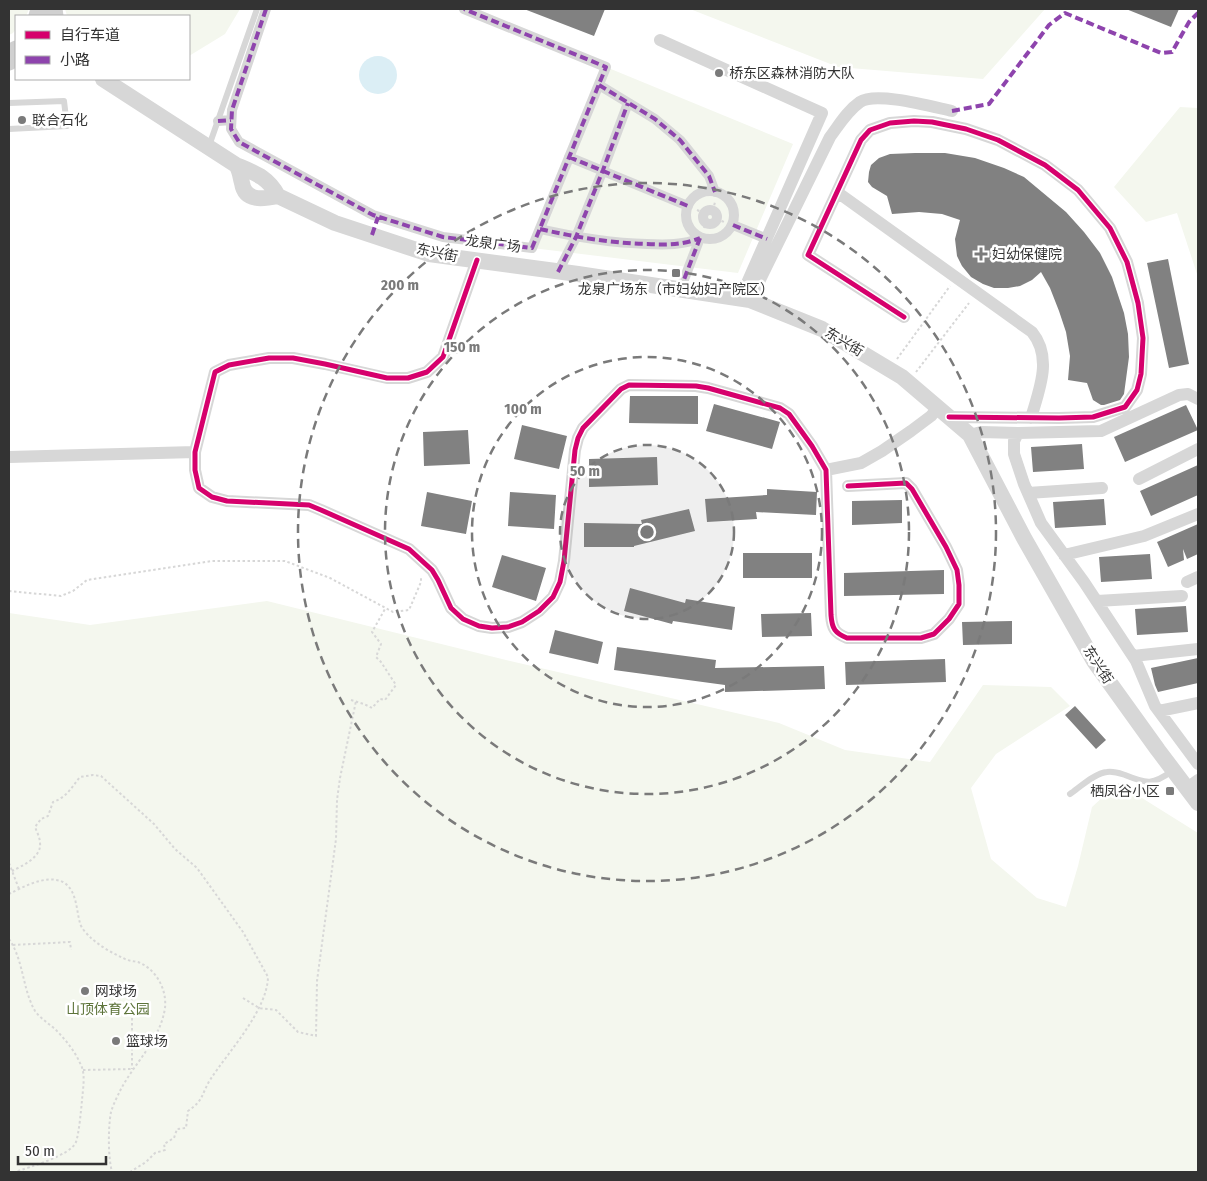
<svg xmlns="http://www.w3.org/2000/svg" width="1207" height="1181" font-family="'Fira Sans Condensed','Noto Sans SC',sans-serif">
<rect width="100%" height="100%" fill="#fff"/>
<path fill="#f4f7ee" d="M9 9H29L26 16H16V29L13 33 9 35Z
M65 9H240L225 34 189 56V16H67Z
M690 9H1045L983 79 838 67Z
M606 67 793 144 738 273 532 248Z
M1180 107 1198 108V277L1177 213 1146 222 1114 187Z
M267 601 506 660 779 723 845 750 930 762 983 685 1051 687 1070 706 996 754 971 788 991 859 1037 898 1066 907 1078 866 1092 807 1118 783 1198 833V1172H9V613L90 625Z"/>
<path fill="#dbeef5" d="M359 75a19 19 0 1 1 38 0a19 19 0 1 1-38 0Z"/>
<path fill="#818181" d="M524 9H605L594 36Z
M1126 9H1179L1171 27Z
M915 153H945L975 158 1004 168 1024 177 1066 212 1084 232 1100 253 1112 277 1124 313 1128 334 1129 357 1124 394 1120 400 1104 405H1101L1093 400 1087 383 1068 380 1070 356 1066 332 1059 311 1050 288 1041 272 1032 280 1020 286 1008 288H994L983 284 971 277 962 266 957 256 955 239 960 220 942 214 919 212 892 214 887 196 872 187 868 182 869 172 871 165 879 158 890 154Z
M1168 259 1189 364 1169 368 1147 263Z
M630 396H698V424L629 423Z
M714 404 780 422 772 449 706 431Z
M1186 405 1198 430 1125 462 1114 437Z
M522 425 567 436 559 469 514 459Z
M468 430 470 464 424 466 423 432Z
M1082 444 1084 469 1033 472 1031 447Z
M657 457 658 485 589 487V459Z
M1198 465V495L1151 516 1140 491Z
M767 489 817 492 816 515 756 512 757 519 707 522 705 499 767 495Z
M427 492 472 501 466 534 421 526Z
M510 492 556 495 554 529 508 526Z
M1104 499 1106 525 1055 528 1053 502Z
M902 500V523L852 525V501Z
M689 509 695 531 634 546V547H584V523L642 524 641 520Z
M1198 524V554L1187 559 1183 549 1184 560 1168 567 1157 542Z
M743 553H812V578H743Z
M1150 554 1152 579 1101 582 1099 557Z
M502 555 546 568 536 601 492 587Z
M944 570V594L844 596V573Z
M630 588 685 603 686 599 735 607 732 630 673 621 672 624 624 611Z
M1186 606 1188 632 1137 635 1135 609Z
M811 613 812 636 762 637 761 614Z
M1012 621V644L963 645 962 622Z
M555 630 603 642 598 664 549 653Z
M617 647 716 660 715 668 824 666 825 689 725 692V685L614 670Z
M1198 658V683L1158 692 1155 685 1151 668Z
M945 659 946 682 846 685 845 662Z
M1075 706 1106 740 1096 749 1065 715Z"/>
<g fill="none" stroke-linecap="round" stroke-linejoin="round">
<path stroke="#d7d7d7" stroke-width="2" stroke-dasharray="2.5 2.5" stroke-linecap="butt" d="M697 210 704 213
M713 210 715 202
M717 219 724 222
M704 228 706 223
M897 359 950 286
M916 372 969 303
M9 591 61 596 73 591 87 580 212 561H285L330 578 393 612 409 610 421 582V577
M351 700 364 704 372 708 380 699 385 700 396 685 381 662 376 657 381 644 372 632 385 609
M9 863 19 889
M12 871C22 866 42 857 40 843 40 838 37 832 35 827L41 819 48 816 53 802C67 797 71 788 80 777L93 775 101 776 154 824 175 849 197 868 243 932 268 977C267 1011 228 1052 210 1080 201 1095 204 1100 188 1111L186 1128 177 1129 174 1138 164 1144 165 1150 155 1153 146 1162 130 1172
M9 894C23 887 46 874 63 882 77 890 76 909 80 923 81 928 87 934 91 938 100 946 112 953 123 958 128 961 133 961 138 962 156 969 167 989 165 1008 160 1041 134 1063 120 1091 117 1097 113 1105 111 1112 108 1128 108 1157 112 1172
M9 939C24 961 22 988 35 1011 40 1018 48 1023 55 1029 65 1039 74 1050 80 1063 86 1073 83 1088 82 1100 81 1111 79 1133 76 1142 70 1156 29 1167 15 1172
M13 945 70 942 71 950
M132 983V1069
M243 998 259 1008 276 1010 298 1032 316 1036 317 981 336 839 337 800 340 778 356 701
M83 1070 133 1069"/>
<path stroke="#d7d7d7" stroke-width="6" d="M9 103 64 101 67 126 9 129
M209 146 257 9
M1070 794C1080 787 1095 773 1107 772 1114 771 1119 773 1125 775 1147 784 1153 785 1172 771"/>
<path stroke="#d7d7d7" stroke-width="10" d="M266 9 232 110 231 129 239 142 373 215 443 237 532 248 606 67 464 9
M599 85 655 119 680 140 709 176 715 192
M218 121 231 120
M569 157 688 206
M686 215a24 24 0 1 1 48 0a24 24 0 1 1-48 0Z
M703 217a7 7 0 1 1 14 0a7 7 0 1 1-14 0Z
M733 225 767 239
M540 229C575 237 610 243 647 244 666 245 683 245 700 238
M558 272 576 237 603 170 628 103
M680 290 700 238"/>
<path stroke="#d7d7d7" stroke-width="12" d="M660 40 822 113 740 299
M837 192 1032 332C1053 358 1039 390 1031 418
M477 260 443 357 427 372 408 378H387L325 364 293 358H269L229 365 215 372 195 452V470L199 488 212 497 227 501 309 505 321 510 409 549 432 570 438 580 451 608 463 619 479 626 492 628 508 627 522 622 539 611 553 597 560 582 564 561 575 450 578 438 583 428 621 389 629 385 696 386 708 388 780 408 789 414 812 446 826 470 831 615C832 629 835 633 847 638H921L934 634 949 619 959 604V585L957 570 946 547 912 489 906 483 848 486
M750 300 830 137C839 125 847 111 860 102 876 91 933 107 952 111
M904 317 808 255 861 140 870 130 890 123 914 121 932 122 966 129 998 140 1045 165 1078 190 1110 228 1127 262 1138 303 1143 338 1141 374 1137 390 1125 407 1093 417 1059 418 949 417
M1018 433 1014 441V454L1024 484 1041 523 1084 582 1136 661 1155 706 1198 764
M970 435 981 432 1018 433 1101 431 1179 395 1188 394 1198 399
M9 457 195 452
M826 470 861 463 882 451 911 431 931 416 938 408
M1139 479 1198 449
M1028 493 1102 488
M1064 555 1144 536 1198 514
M1187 582 1198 577
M1097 601 1182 596
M1133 656 1198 649
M1159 711 1198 703
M1187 788 1198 780"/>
<path stroke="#d7d7d7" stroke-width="16" d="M103 79 236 165C255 173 268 177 278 196
M236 165C240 170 240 176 242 183 245 202 263 199 278 196
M278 196 335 223 429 254 578 274 750 300 822 329 902 377 970 435 1024 538 1094 661 1158 750 1198 803"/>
<path stroke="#d0d0d0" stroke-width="19" d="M53 9 54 16
M38 16 40 9
M9 61 16 50"/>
<path stroke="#8e44ad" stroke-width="4" stroke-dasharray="8 4" stroke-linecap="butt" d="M266 9 232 110 231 129 239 142 373 215 443 237 532 248 606 67 464 9
M599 85 655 119 680 140 709 176 715 192
M952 111 989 104 1049 25 1065 13 1161 53 1172 52 1189 22 1198 13
M218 121 231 120
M569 157 688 206
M733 225 767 239
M540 229C575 237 610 243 647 244 666 245 683 245 700 238
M372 235 378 217
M558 272 576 237 603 170 628 103
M680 290 700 238"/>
<defs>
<path id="cycleway" d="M477 260 443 357 427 372 408 378H387L325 364 293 358H269L229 365 215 372 195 452V470L199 488 212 497 227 501 309 505 321 510 409 549 432 570 438 580 451 608 463 619 479 626 492 628 508 627 522 622 539 611 553 597 560 582 564 561 575 450 578 438 583 428 621 389 629 385 696 386 708 388 780 408 789 414 812 446 826 470 831 615C832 629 835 633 847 638H921L934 634 949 619 959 604V585L957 570 946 547 912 489 906 483 848 486
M904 317 808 255 861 140 870 130 890 123 914 121 932 122 966 129 998 140 1045 165 1078 190 1110 228 1127 262 1138 303 1143 338 1141 374 1137 390 1125 407 1093 417 1059 418 949 417"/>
</defs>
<use href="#cycleway" stroke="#fff" stroke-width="8"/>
<use href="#cycleway" stroke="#d6006c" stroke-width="5"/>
</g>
<circle cx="647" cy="532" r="87" fill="#7a7a7a" fill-opacity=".12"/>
<g fill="none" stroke="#7a7a7a" stroke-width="2.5" stroke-dasharray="9 6">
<circle cx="647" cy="532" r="87"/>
<circle cx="647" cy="532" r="175"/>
<circle cx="647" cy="532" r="262"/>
<circle cx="647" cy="532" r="349"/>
</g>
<g fill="#7a7a7a" stroke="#fff" stroke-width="2">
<circle cx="719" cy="73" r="5"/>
<circle cx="22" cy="120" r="5"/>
<path d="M978.5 246.5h5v5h5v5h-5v5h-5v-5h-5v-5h5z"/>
<rect x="671" y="268" width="10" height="10" rx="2.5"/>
<rect x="1165" y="786" width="10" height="10" rx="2.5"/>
<circle cx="85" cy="991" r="5"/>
<circle cx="116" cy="1041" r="5"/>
</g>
<g text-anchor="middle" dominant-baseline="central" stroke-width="5" stroke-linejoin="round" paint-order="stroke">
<g font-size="14" fill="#333" stroke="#fff" text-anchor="start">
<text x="729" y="73">桥东区森林消防大队</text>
<text x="32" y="120">联合石化</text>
<text x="992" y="254">妇幼保健院</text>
<text x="676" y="289" text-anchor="middle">龙泉广场东（市妇幼妇产院区）</text>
<text x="1160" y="791" text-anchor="end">栖凤谷小区</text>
<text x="95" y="991">网球场</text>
<text x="126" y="1041">篮球场</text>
</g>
<g font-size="14" fill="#333" stroke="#fff">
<text transform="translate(493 244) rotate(7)">龙泉广场</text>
<text transform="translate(437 253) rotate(12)">东兴街</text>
<text transform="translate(844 342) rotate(31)">东兴街</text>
<text transform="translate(1098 665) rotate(57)">东兴街</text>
</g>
<g font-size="14" fill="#5d743a" stroke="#fff">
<text x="108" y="1009">山顶体育公园</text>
</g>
</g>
<circle cx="647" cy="532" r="8" fill="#7a7a7a" stroke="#fff" stroke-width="2.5"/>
<g font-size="15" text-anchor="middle" font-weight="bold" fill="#7a7a7a" stroke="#fff" stroke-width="5" stroke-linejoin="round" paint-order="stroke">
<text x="400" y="290">200 m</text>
<text x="462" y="352">150 m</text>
<text x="523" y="414">100 m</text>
<text x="585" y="476">50 m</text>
</g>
<rect width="1207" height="1181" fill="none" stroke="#333333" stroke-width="20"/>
<rect x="15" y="15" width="175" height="65" fill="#ffffff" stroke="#adadad"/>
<rect x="25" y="31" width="25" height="8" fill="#d6006c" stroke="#adadad"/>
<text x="60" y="40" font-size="15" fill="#333333">自行车道</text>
<rect x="25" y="56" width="25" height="8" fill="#8e44ad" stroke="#adadad"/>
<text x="60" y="65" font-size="15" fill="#333333">小路</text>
<path d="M18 1156v8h88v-8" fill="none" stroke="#333333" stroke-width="2.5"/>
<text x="25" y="1156" font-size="15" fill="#333333" stroke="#ffffff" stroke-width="4" paint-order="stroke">50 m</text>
</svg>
